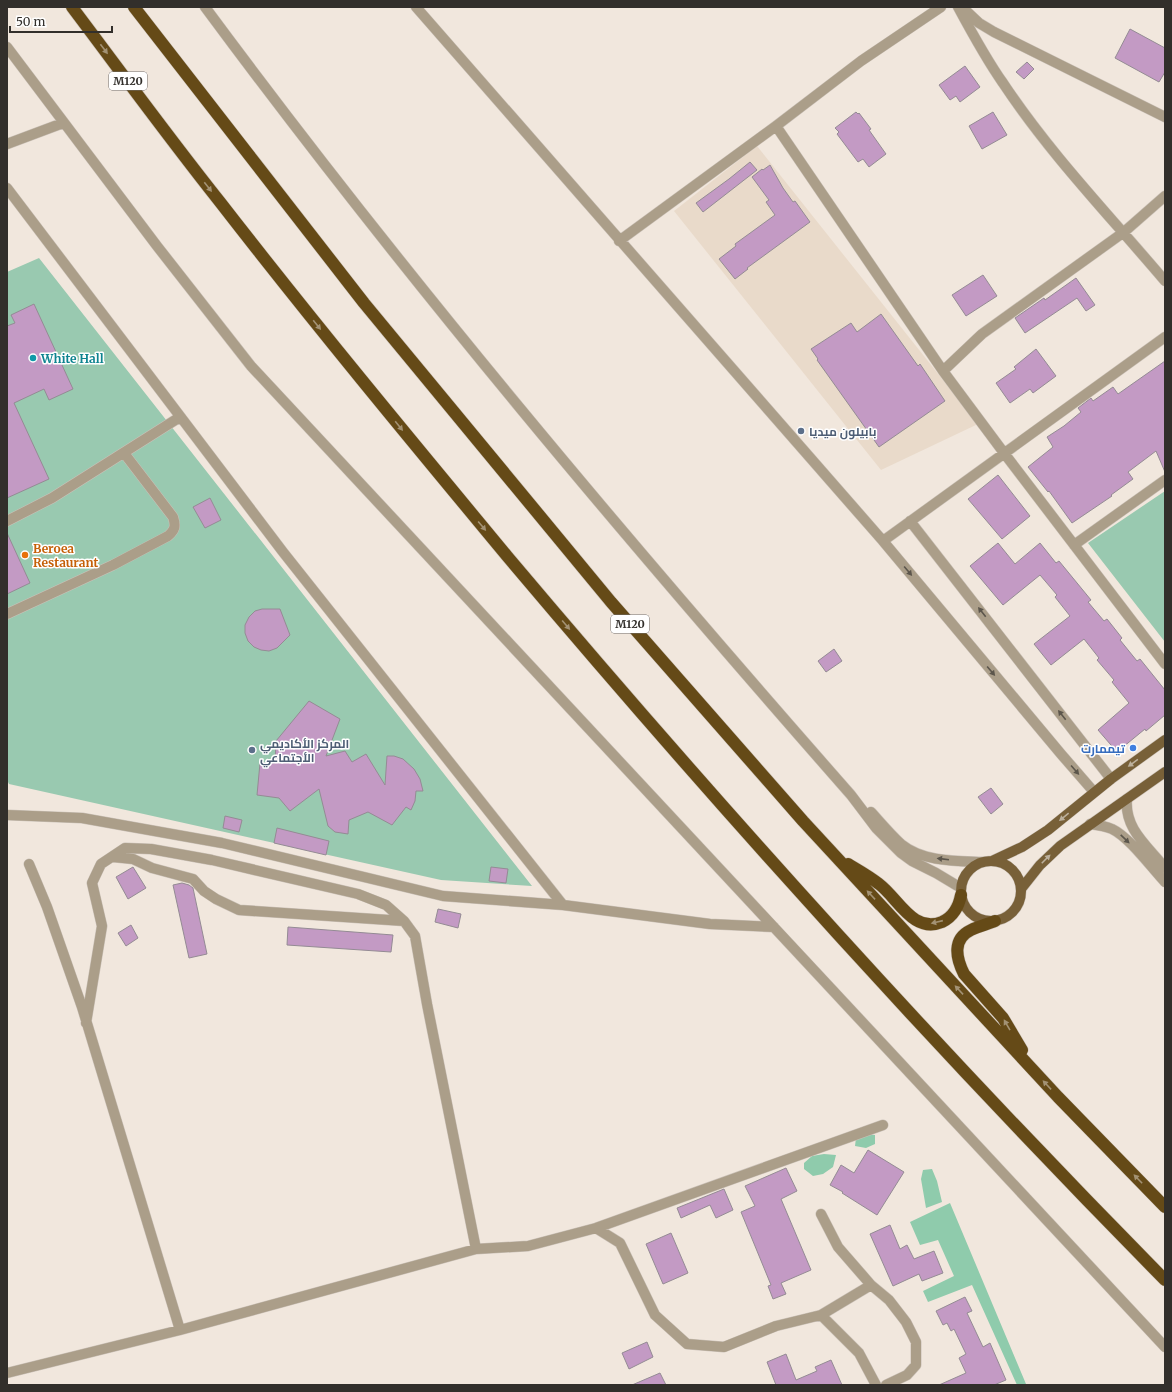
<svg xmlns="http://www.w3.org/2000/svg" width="1172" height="1392" font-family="Merriweather,Cairo,serif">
<rect width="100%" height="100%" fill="#f1e7dd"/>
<path fill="#e9daca" d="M757 146 978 424 881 470 674 211Z"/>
<path fill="#99c9b0" d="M39 258 532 886 441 880 9 784 7 780V272Z
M1165 491V642L1088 543Z"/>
<path fill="#8fcbac" d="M867 1134 875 1135V1144L866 1148 855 1146 856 1138Z
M824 1154 836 1155 833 1167 823 1174 813 1176 804 1169V1163L812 1156Z
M932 1169 937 1181 942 1202 926 1208 921 1179 923 1170Z
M950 1203 1026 1384 1017 1385 972 1285 928 1302 923 1291 954 1276 938 1240 920 1245 910 1222Z"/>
<path fill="#c39ac4" stroke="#948b94" d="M1130 29 1165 48V72L1159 82 1115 58Z
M1027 62 1034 69 1024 79 1016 72Z
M965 66 980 87 960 102 956 96 950 100 939 85Z
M856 112 858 114 859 113 871 129 869 130 886 154 869 167 863 159 858 162 837 134 839 132 835 128Z
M993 112 1007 135 982 149 969 126Z
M750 162 757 170 703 212 696 203 729 179Z
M770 165 783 188 793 202 795 201 810 222 747 268 748 269 735 279 719 259 736 246 735 244 775 215 766 202 769 200 752 177 762 169 763 170Z
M983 275 997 296 966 316 952 295Z
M1076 278 1095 305 1086 311 1077 298 1025 333 1015 318 1044 298 1045 300Z
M34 304 73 389 49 400 44 389 14 403 49 479 7 498V326L15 323 11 315Z
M881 314 918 366 920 364 945 401 879 447 817 360 818 359 811 349 851 323 857 332Z
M1036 349 1056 376 1033 393 1030 389 1010 403 996 383 1016 369 1014 367Z
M1165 361V472L1156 451 1128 472 1133 479 1111 495 1112 496 1072 523 1049 491 1048 492 1028 467 1053 447 1047 437 1064 426 1081 412 1078 408 1091 398 1093 401 1113 387 1118 394Z
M998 475 1030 516 1002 539 968 499Z
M210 498 221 520 205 528 193 507Z
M7 533 30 583 7 594Z
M998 543 1015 564 1040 543 1056 563 1059 561 1091 600 1088 602 1104 621 1107 619 1122 638 1120 640 1137 661 1140 659 1165 690V715L1146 731 1145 729 1117 752 1098 730 1129 703 1112 682 1114 680 1097 660 1099 658 1084 639 1051 665 1034 644 1070 616 1055 597 1057 595 1040 575 1003 605 970 566Z
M262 609H280L290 635 277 648 269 651 261 650 254 647 248 641 245 633V625L249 617 255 611Z
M834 649 842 661 826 672 818 661Z
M309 701 340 719 326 756 345 751 352 762 366 754 385 785 387 756H394L403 759 414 769 420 779 423 791H416L415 801 411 810 406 807 392 825 368 812 349 820 348 834 335 832 328 826 319 789 290 811 279 798 257 795 260 763H275L276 741Z
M991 788 1003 804 991 814 978 797Z
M225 816 242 820 239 832 223 828Z
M277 828 329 841 326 855 274 843Z
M133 867 146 888 128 899 116 877Z
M491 867 508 869 506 883 489 881Z
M182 883 189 885 193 888 207 954 189 958 173 885Z
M438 909 461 914 458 928 435 922Z
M131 925 138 938 126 946 118 933Z
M288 927 393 935 391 952 287 945Z
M868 1150 904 1172 877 1215 842 1193 843 1192 830 1185 841 1165 854 1173Z
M786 1168 797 1191 781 1199 811 1270 781 1283 786 1294 773 1299 768 1286 771 1285 741 1212 755 1206 745 1186Z
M724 1189 733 1210 716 1218 710 1205 681 1218 677 1208Z
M890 1225 900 1249 907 1245 914 1259 934 1251 943 1273 922 1281 919 1274 893 1286 870 1234Z
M671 1233 688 1273 663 1284 646 1244Z
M965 1297 972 1311 967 1313 983 1347 990 1343 1006 1380 994 1385H939L966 1373 959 1358 966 1354 954 1329 951 1331 947 1323 943 1325 936 1311Z
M647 1342 653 1357 629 1369 622 1353Z
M786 1354 796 1380 817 1371 815 1367 831 1360 842 1385H776L767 1362Z
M660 1373 666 1385H632Z"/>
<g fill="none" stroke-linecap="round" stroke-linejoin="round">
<defs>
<path id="minor" d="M205 7C407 280 627 540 851 795L876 828 901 853 912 861 936 873 961 888
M416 7 883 541 1061 754 1094 792
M958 7C972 33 986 59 1003 83 1050 154 1110 216 1165 281
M962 7 979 23 994 32 1165 117
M7 47 157 246 251 366 1165 1347
M776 126 943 371 1004 453 1165 664
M7 144 63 123
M7 188 283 552 563 905
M619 241 776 126 861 61 941 7
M943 371 982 334 1124 232 1165 196
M7 521 52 498 180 417
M910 521 1111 779
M883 541 1165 337
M1074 545 1165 480
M7 614 113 565 168 536C175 530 176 526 173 517L124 453
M1127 799C1124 829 1148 846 1165 868
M871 812C881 823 890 834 901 844 923 862 956 861 982 862
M7 815 82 818 222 843 443 896 563 905 710 924 774 927
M1090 824C1098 825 1105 826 1112 829 1129 837 1151 867 1165 882
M113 857 133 859 152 868 193 879 204 891 216 899 239 910 404 921
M29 864 47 907 82 1007 180 1330
M86 1023 102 926 92 883 101 864 125 848 151 849 212 860 358 894 386 905 404 921 415 936 427 1004 476 1249
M821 1214 838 1247 871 1285 889 1300 906 1322 916 1342V1365L907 1375 886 1385
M596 1228 620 1243 655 1315 687 1344 724 1347 776 1326 821 1315 859 1353 876 1385
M821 1315 871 1285
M7 1373 180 1330 476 1249 528 1246 596 1228 883 1125"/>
<path id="major" d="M992 861 1022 847 1048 830 1111 779 1165 740
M961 891a30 30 0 1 1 60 0a30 30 0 1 1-60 0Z
M1021 889 1040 865 1060 846 1165 772"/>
<path id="highway" d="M72 7C121 72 169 138 220 202 313 322 410 439 507 556 717 805 936 1048 1165 1280
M134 7 364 303 611 602 803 821 1058 1097 1165 1207
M848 864C858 870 869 876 879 884 898 898 913 934 942 922 953 917 959 906 961 895
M995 921C988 924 979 926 971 930 952 939 956 958 964 974L1003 1018 1022 1050"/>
</defs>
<use href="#minor" stroke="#cbc2b9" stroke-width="11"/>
<use href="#major" stroke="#cbc2b9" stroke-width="11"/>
<use href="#highway" stroke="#cbc2b9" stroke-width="13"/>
<use href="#minor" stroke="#ab9e89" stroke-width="10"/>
<use href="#major" stroke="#786038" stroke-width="10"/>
<use href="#highway" stroke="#654a17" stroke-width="12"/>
</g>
<defs><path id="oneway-solid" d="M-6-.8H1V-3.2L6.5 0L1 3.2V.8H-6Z"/></defs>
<g fill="#a39274">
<use href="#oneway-solid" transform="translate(104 49) rotate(53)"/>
<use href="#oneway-solid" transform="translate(208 187) rotate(52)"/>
<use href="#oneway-solid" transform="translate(317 325) rotate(51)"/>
<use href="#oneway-solid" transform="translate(399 426) rotate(51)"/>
<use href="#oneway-solid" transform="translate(482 526) rotate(50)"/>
<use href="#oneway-solid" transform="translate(566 625) rotate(50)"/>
<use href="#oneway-solid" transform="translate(871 895) rotate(-133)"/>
<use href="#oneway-solid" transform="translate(937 922) rotate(167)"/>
<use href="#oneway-solid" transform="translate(959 990) rotate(-133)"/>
<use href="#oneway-solid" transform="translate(1007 1025) rotate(-120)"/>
<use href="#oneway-solid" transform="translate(1047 1085) rotate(-133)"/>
<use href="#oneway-solid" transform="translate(1138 1179) rotate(-134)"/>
</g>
<g fill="#5c564c">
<use href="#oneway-solid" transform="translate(908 571) rotate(50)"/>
<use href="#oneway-solid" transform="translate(982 612) rotate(-128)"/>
<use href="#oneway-solid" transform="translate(991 671) rotate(50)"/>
<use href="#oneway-solid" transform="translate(1062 715) rotate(-128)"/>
<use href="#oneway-solid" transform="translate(1075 770) rotate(49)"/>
<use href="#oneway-solid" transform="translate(1125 839) rotate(44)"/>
<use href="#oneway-solid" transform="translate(943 859) rotate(-173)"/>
</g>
<g fill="#bcb09c">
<use href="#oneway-solid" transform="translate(1133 763) rotate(144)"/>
<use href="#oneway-solid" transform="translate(1064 817) rotate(141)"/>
<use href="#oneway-solid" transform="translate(1046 859) rotate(-45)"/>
</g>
<circle fill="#0f9aa8" stroke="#fff" stroke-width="1.5" cx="33" cy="358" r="4"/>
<g fill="#5c6f8a" stroke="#fff" stroke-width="1.5">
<circle cx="801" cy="431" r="4"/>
<circle cx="252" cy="750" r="4"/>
</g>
<circle fill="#e8710a" stroke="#fff" stroke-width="1.5" cx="25" cy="555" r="4"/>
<circle fill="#3f7fe0" stroke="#fff" stroke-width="1.5" cx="1133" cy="748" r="4"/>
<g text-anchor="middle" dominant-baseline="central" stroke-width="3" stroke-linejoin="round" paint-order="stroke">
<g fill="#fff" stroke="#706d6b" stroke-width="1">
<rect x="109" y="72" width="38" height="18" rx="3"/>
<rect x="611" y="615" width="38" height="18" rx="3"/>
</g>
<g font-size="11" font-weight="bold" fill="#322f2b">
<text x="128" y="81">M120</text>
<text x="630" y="624">M120</text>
</g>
<g font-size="12" font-weight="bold" fill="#0d838f" stroke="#fff" text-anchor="start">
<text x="41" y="358">White Hall</text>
</g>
<g font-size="12" font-weight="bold" fill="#4e5e75" stroke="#fff" text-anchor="start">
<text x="809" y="431">بابيلون ميديا</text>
<text x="260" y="743">المركز الأكاديمي<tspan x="260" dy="14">الأجتماعي</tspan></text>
</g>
<g font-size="12" font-weight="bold" fill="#c56008" stroke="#fff" text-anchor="start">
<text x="33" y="548">Beroea<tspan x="33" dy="14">Restaurant</tspan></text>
</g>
<g font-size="12" font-weight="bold" fill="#366cbe" stroke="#fff" text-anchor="end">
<text x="1125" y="748">تیممارت</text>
</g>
</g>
<rect width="1172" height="1392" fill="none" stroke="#322f2b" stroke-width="16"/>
<path d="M10 26v6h102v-6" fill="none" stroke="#322f2b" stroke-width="2"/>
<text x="16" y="26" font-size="12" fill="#322f2b" stroke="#ffffff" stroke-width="3" paint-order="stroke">50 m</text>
</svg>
